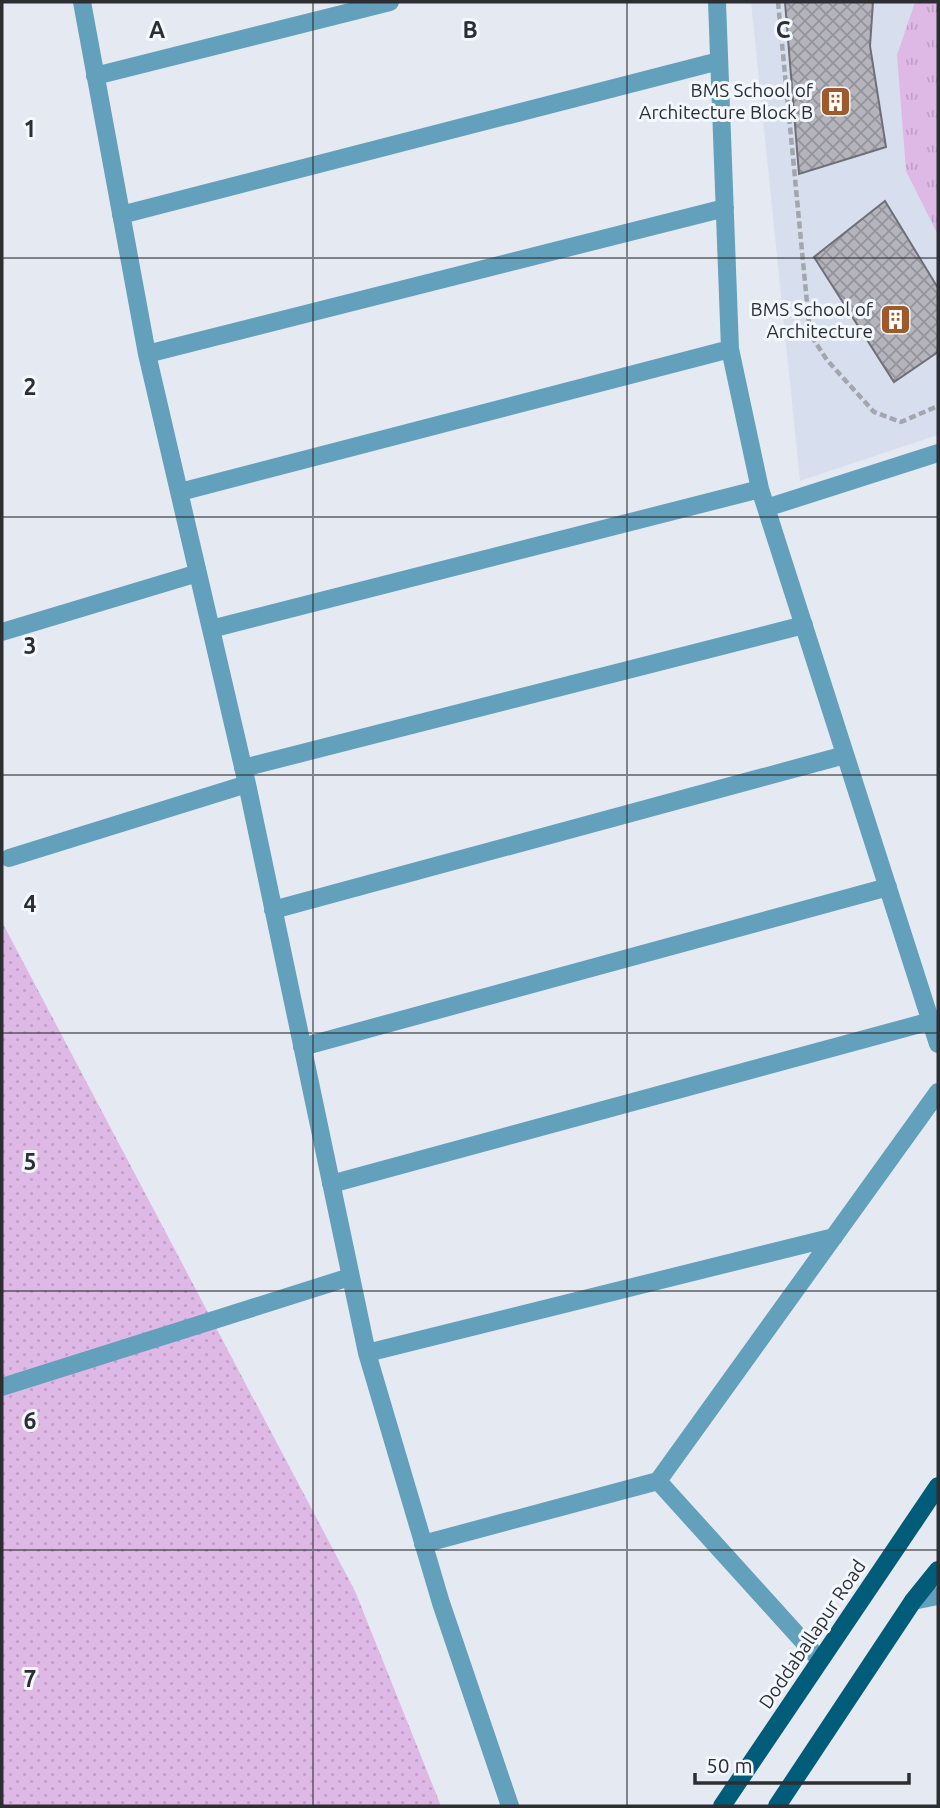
<svg xmlns="http://www.w3.org/2000/svg" width="940" height="1808" font-family="Ubuntu,sans-serif">
<defs>
<pattern id="grass-dots" width="8" height="8" patternUnits="userSpaceOnUse" patternTransform="scale(1.75)"><rect width="8" height="8" fill="#dfb9e6"/><path d="M2 2h.1M6 6h.1" fill="none" stroke="#c09fc6" stroke-width="1.8" stroke-linecap="round"/></pattern>
<pattern id="park-tufts" width="24" height="20" patternUnits="userSpaceOnUse" patternTransform="scale(1.75)"><rect width="24" height="20" fill="#dfb9e6"/><path d="M3 7l-1-3M5 7V3M7 7l1-3M15 17l-1-3M17 17v-4M19 17l1-3" fill="none" stroke="#c09fc6"/></pattern>
<pattern id="building-cross-hatch" width="8" height="8" patternUnits="userSpaceOnUse" patternTransform="scale(1.75)"><rect width="8" height="8" fill="#b5b4bd"/><path d="M0 0l8 8M0 8l8-8" fill="none" stroke="#93939a"/></pattern>
</defs>
<rect width="100%" height="100%" fill="#e5eaf2"/>
<path fill="#d7dfee" d="M751 2H938V435L800 481Z"/>
<path fill="url(#grass-dots)" d="M2 922 355 1591 441 1806H2Z"/>
<path fill="url(#park-tufts)" d="M915 2H938V235L906 171 897 55Z"/>
<path fill="url(#building-cross-hatch)" stroke="#706f77" stroke-width="2" d="M785 2H873L870 46 886 147 799 174Z
M885 201 938 288V352L894 382 814 257Z"/>
<g fill="none" stroke-linecap="round" stroke-linejoin="round">
<path stroke="#a3a7ad" stroke-width="4.5" stroke-dasharray="7 3.5" stroke-linecap="butt" d="M778 2 810 334 827 360 874 412 901 422 938 406"/>
<path stroke="#62a0bc" stroke-width="18" d="M82 2 147 354 247 784 367 1353 441 1603 510 1806
M717 2 730 349 760 489 938 1044
M95 76 390 2
M121 215 719 61
M147 354 725 208
M180 492 730 349
M766 508 938 453
M211 629 760 489
M2 632 198 573
M243 768 804 625
M9 858 247 784
M273 910 845 755
M302 1047 888 887
M331 1184 931 1021
M367 1353 834 1237
M2 1387 350 1277
M658 1481 820 1660
M423 1544 658 1481 938 1092
M913 1601 938 1596"/>
<path stroke="#005c79" stroke-width="18" d="M722 1806 938 1486
M777 1806 913 1601 938 1570"/>
</g>
<path fill="none" stroke="#2c2e31" stroke-width="2" stroke-opacity="0.55" d="M313 2V1806M627 2V1806M2 258H938M2 517H938M2 775H938M2 1033H938M2 1291H938M2 1550H938"/>
<defs>
<symbol id="building-square" viewBox="-11 -11 22 22"><rect x="-9" y="-9" width="18" height="18" rx="4" fill="#9e5a2b" stroke="#f3f7fe"/><path d="M-4-6H4V6H1V3H-1V6H-4ZM-2.5-4.3h1.7v1.8h-1.7ZM.8-4.3h1.7v1.8H.8ZM-2.5-1h1.7V.8h-1.7ZM.8-1h1.7V.8H.8Z" fill="#fff"/></symbol>
</defs>
<g fill-rule="evenodd">
<use href="#building-square" x="818" y="84" width="35" height="35"/>
<use href="#building-square" x="878" y="302" width="35" height="35"/>
</g>
<g text-anchor="middle" dominant-baseline="central" stroke-width="6" stroke-linejoin="round" paint-order="stroke">
<g font-size="19" fill="#2c2e31" stroke="#f3f7fe" text-anchor="end">
<text x="813" y="90">BMS School of<tspan x="813" dy="22">Architecture Block B</tspan></text>
<text x="873" y="309">BMS School of<tspan x="873" dy="22">Architecture</tspan></text>
</g>
<g font-size="19" fill="#2c2e31" stroke="#f3f7fe">
<text transform="translate(812 1634) rotate(-56)">Doddaballapur Road</text>
</g>
</g>
<g font-size="23" text-anchor="middle" font-weight="bold" fill="#2c2e31" stroke="#f3f7fe" stroke-width="6" stroke-linejoin="round" paint-order="stroke">
<text x="157" y="38">A</text>
<text x="470" y="38">B</text>
<text x="783" y="38">C</text>
<text x="30" y="137">1</text>
<text x="30" y="395">2</text>
<text x="30" y="654">3</text>
<text x="30" y="912">4</text>
<text x="30" y="1170">5</text>
<text x="30" y="1429">6</text>
<text x="30" y="1687">7</text>
</g>
<rect width="940" height="1808" fill="none" stroke="#2c2e31" stroke-width="7"/>
<path d="M695 1773v10h214v-10" fill="none" stroke="#2c2e31" stroke-width="3.5"/>
<text x="706" y="1773" font-size="21" fill="#2c2e31" stroke="#f3f7fe" stroke-width="5" paint-order="stroke">50 m</text>
</svg>
